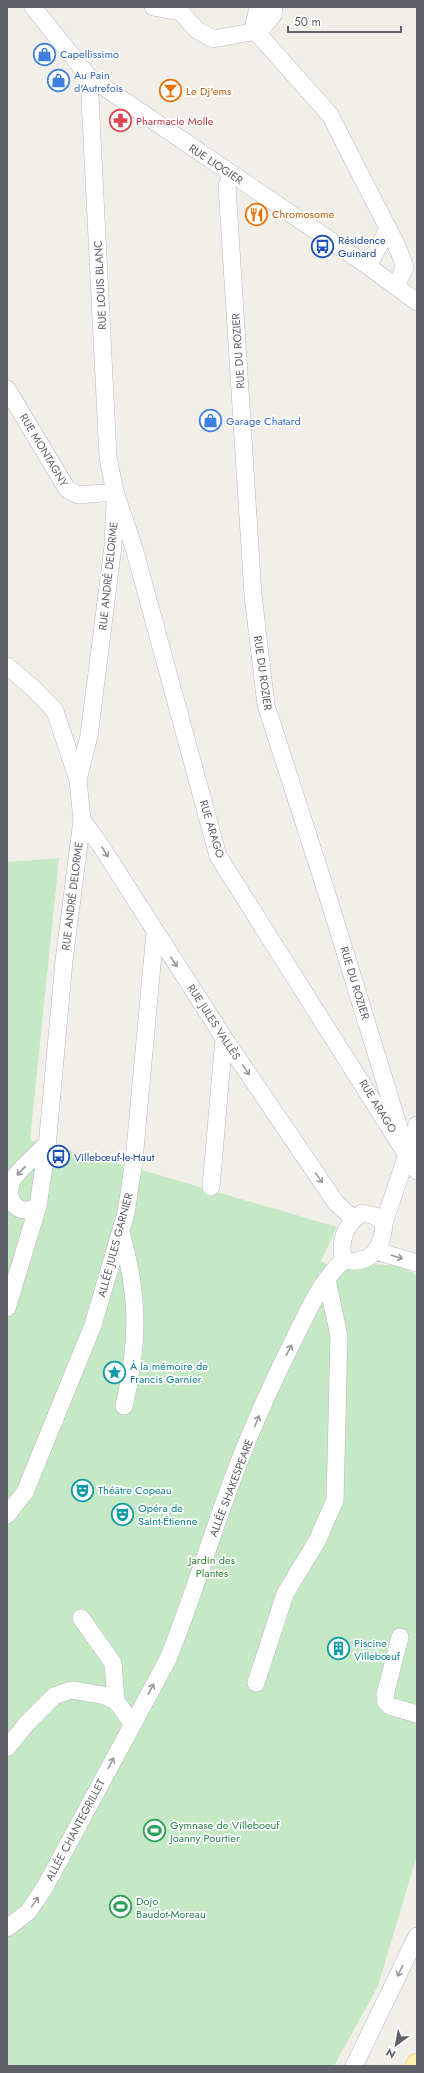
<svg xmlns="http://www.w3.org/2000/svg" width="424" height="2073" font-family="Jost,sans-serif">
<rect width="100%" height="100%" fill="#f1efe8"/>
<path fill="#c5e8c5" d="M59 858 30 1140 138 1169 337 1227 321 1261 342 1273 360 1263 400 1266 412 1272 417 1277V1855L378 1986 334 2066H7V862Z"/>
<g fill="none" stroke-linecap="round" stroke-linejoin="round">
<defs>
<path id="minor" d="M33 7 89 77 368 266 417 302
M153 7 180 12
M176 7 197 30 213 39 252 32
M254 25 258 7
M262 28 273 15 274 7
M259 35 330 115 396 244 405 267 396 286
M89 77 108 457 115 492 134 548 218 856 417 1171
M232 175 227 186 253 595 266 705 328 897 400 1131
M368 266 388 229
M7 389 67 489 78 495 115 492
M7 666 33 688 55 711 78 780
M82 820 99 843 224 1038 336 1203 353 1218
M211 1187 224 1038
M38 1206C21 1218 5 1202 11 1184 15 1171 38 1155 47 1143
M362 1213 375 1216 384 1223C383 1248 370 1266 344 1260 338 1242 346 1223 362 1213Z
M384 1223 417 1125
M121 1232C139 1296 139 1342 124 1406
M376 1251 417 1263
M7 1308 38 1206 47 1147 64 961 82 820 78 780 89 736 113 546 115 502
M7 1515 25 1492 93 1325 126 1213 134 1160 155 932
M81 1618 113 1663 116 1701
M400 1637 385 1695 386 1702 390 1706 417 1714
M256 1683 285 1594 317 1541 335 1500 339 1336 327 1280
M7 1748 27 1723 54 1696 72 1690 102 1695 116 1701 132 1723
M7 1928 28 1912 45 1887 168 1659C190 1605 207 1549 227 1494 246 1441 269 1389 294 1339 308 1312 320 1281 344 1260
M354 2066 417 1936"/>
<path id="major" d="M416 2066 417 2064"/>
</defs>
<use href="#minor" stroke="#b5b8bc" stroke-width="18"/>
<use href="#major" stroke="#f2c960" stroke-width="22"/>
<use href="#minor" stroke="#fff" stroke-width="17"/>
<use href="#major" stroke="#fff2af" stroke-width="21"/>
</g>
<defs><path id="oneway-shaft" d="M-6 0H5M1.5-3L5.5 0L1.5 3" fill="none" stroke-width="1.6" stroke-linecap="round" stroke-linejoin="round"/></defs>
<g stroke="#979a9d">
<use href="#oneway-shaft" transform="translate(105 852) rotate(58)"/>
<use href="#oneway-shaft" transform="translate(174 962) rotate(57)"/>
<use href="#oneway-shaft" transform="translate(246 1070) rotate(56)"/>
<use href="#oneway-shaft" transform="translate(21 1171) rotate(133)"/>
<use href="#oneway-shaft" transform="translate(319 1178) rotate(56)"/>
<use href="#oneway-shaft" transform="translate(397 1257) rotate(16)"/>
<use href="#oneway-shaft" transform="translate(289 1350) rotate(-63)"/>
<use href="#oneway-shaft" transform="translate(257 1421) rotate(-68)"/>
<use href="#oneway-shaft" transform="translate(151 1689) rotate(-61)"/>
<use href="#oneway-shaft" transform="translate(111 1763) rotate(-62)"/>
<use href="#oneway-shaft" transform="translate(35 1902) rotate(-55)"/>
<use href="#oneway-shaft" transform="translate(400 1971) rotate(116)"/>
</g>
<defs>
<symbol id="shop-ring" viewBox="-11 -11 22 22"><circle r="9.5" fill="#fff" stroke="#3f7fe0" stroke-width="1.5"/><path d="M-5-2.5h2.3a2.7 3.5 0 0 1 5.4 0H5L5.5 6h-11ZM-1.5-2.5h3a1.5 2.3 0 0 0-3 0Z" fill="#3f7fe0"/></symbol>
<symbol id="bar-ring" viewBox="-11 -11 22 22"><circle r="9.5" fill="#fff" stroke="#e8710a" stroke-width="1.5"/><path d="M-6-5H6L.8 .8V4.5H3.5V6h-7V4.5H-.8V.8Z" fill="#e8710a"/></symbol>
<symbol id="pharmacy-ring" viewBox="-11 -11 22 22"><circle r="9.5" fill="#fff" stroke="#e0444e" stroke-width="1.5"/><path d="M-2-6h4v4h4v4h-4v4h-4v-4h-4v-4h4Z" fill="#e0444e"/></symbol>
<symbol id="restaurant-ring" viewBox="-11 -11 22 22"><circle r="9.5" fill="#fff" stroke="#e8710a" stroke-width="1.5"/><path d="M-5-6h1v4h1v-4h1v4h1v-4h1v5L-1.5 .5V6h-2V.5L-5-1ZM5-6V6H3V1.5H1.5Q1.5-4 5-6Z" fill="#e8710a"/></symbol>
<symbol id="bus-ring" viewBox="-11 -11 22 22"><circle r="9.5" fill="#fff" stroke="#1a4fb4" stroke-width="1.5"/><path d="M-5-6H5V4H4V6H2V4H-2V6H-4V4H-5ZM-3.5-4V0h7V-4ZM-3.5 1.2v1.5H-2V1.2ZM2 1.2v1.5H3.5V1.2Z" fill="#1a4fb4"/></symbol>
<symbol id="sight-ring" viewBox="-11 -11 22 22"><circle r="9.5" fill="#fff" stroke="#0f9aa8" stroke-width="1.5"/><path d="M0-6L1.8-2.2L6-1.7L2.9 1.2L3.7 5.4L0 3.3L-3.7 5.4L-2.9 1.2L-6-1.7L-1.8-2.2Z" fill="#0f9aa8"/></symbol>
<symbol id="theatre-ring" viewBox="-11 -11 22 22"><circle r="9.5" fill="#fff" stroke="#0f9aa8" stroke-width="1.5"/><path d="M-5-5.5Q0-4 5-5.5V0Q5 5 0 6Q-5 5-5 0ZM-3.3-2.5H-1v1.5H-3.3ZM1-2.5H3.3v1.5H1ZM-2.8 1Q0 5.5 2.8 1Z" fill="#0f9aa8"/></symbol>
<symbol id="building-ring" viewBox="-11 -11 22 22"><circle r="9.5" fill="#fff" stroke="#0f9aa8" stroke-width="1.5"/><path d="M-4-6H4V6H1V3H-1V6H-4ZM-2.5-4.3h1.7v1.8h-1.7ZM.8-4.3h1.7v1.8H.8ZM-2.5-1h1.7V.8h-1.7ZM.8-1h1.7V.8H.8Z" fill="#0f9aa8"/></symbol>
<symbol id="stadium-ring" viewBox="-11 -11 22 22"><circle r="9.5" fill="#fff" stroke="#2e9e5b" stroke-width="1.5"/><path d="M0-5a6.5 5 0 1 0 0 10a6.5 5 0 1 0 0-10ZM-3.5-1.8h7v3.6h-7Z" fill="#2e9e5b"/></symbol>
</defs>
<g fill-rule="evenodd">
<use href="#shop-ring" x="32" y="42" width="25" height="25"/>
<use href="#shop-ring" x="46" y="68" width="25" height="25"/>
<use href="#bar-ring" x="158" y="78" width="25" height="25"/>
<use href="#pharmacy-ring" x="108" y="108" width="25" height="25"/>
<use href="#restaurant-ring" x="244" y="202" width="25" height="25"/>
<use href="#bus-ring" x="310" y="234" width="25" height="25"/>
<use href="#shop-ring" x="198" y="408" width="25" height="25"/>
<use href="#bus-ring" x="46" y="1144" width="25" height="25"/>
<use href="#sight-ring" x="102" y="1360" width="25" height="25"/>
<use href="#theatre-ring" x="70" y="1478" width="25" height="25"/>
<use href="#theatre-ring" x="110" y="1502" width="25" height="25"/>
<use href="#building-ring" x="326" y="1636" width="25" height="25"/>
<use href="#stadium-ring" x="142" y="1818" width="25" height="25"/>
<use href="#stadium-ring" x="108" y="1894" width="25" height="25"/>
</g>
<g text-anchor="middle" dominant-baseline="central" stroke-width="3.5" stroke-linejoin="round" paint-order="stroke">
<g font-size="11" fill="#366cbe" stroke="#fff" text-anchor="start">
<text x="60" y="54">Capellissimo</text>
<text x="74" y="75">Au Pain<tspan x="74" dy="13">d'Autrefois</tspan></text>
<text x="226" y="421">Garage Chatard</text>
</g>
<g font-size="11" fill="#c56008" stroke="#fff" text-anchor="start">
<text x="186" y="91">Le Dj'ems</text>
<text x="272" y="214">Chromosome</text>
</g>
<g font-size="11" fill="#be3a42" stroke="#fff" text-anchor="start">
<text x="136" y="121">Pharmacie Molle</text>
</g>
<g font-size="11" fill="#5f6368" stroke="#fff">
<text transform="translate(216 164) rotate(34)">RUE LIOGIER</text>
<text transform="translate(100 285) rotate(-93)">RUE LOUIS BLANC</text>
<text transform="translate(238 351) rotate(-94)">RUE DU ROZIER</text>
<text transform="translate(44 450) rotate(59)">RUE MONTAGNY</text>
<text transform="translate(108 576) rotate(-84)">RUE ANDRÉ DELORME</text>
<text transform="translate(263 673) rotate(82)">RUE DU ROZIER</text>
<text transform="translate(212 829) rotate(73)">RUE ARAGO</text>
<text transform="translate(72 896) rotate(-83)">RUE ANDRÉ DELORME</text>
<text transform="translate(355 983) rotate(73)">RUE DU ROZIER</text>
<text transform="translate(214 1022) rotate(57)">RUE JULES VALLÈS</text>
<text transform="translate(378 1106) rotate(58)">RUE ARAGO</text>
<text transform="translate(115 1245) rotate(-75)">ALLÉE JULES GARNIER</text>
<text transform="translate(231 1488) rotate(-69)">ALLÉE SHAKESPEARE</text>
<text transform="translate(75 1830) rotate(-62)">ALLÉE CHANTEGRILLET</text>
</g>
<g font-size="11" fill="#164399" stroke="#fff" text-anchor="start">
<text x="338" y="240">Résidence<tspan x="338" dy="13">Guinard</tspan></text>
<text x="74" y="1157">Villebœuf-le-Haut</text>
</g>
<g font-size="11" fill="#0d838f" stroke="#fff" text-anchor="start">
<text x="130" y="1366">À la mémoire de<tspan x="130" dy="13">Francis Garnier</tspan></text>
<text x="98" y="1490">Théâtre Copeau</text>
<text x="138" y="1508">Opéra de<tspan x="138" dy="13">Saint-Étienne</tspan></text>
<text x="354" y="1643">Piscine<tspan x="354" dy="13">Villebœuf</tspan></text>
</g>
<g font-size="11" fill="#348238" stroke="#fff">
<text x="212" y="1560">Jardin des<tspan x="212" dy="13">Plantes</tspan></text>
</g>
<g font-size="11" fill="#27864d" stroke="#fff" text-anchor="start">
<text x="170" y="1825">Gymnase de Villeboeuf<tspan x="170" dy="13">Joanny Pourtier</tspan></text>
<text x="136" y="1901">Dojo<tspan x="136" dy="13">Baudot-Moreau</tspan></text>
</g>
</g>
<rect width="424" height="2073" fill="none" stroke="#5f6368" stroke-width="16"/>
<g transform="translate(396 2045) rotate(212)" stroke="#ffffff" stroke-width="3" paint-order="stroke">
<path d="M0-3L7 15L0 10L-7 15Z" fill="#5f6368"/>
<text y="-6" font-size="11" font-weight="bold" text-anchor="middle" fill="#5f6368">N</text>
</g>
<path d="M288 26v6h113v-6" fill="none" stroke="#5f6368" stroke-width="2"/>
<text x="294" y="26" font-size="12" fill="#5f6368" stroke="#ffffff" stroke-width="3" paint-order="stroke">50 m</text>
</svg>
